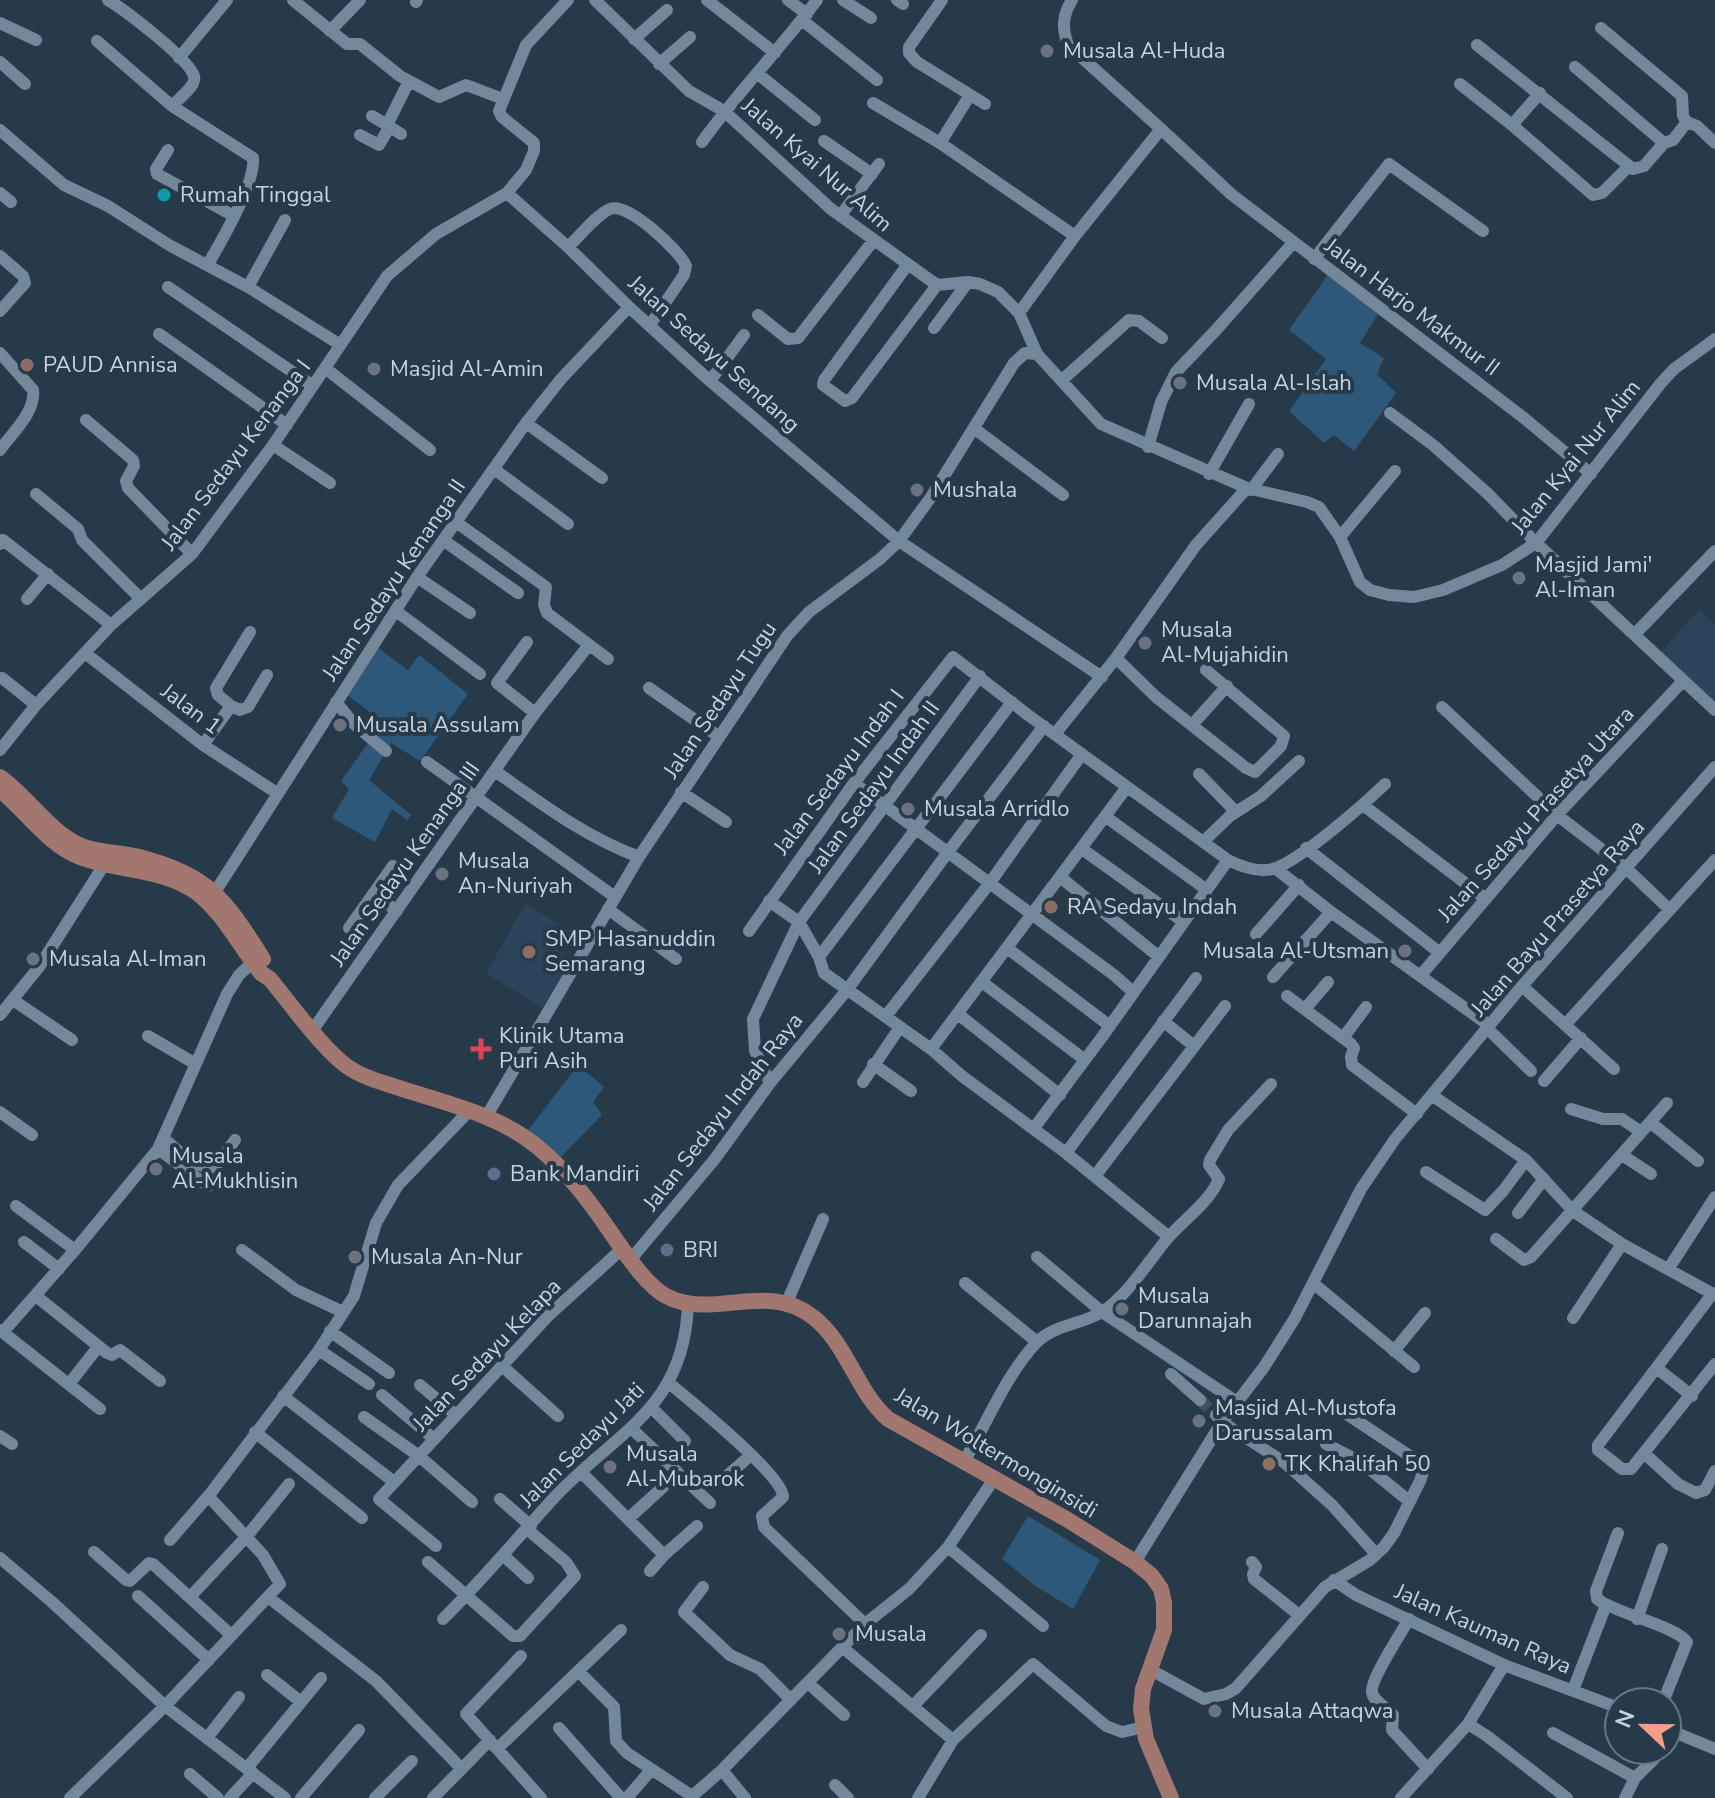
<svg xmlns="http://www.w3.org/2000/svg" width="1715" height="1798" font-family="'Nunito Sans',sans-serif">
<rect width="100%" height="100%" fill="#273a49"/>
<path fill="#2b4459" d="M1699 609 1715 625V704L1661 652Z
M526 903 558 924 546 942 572 960 542 1008 486 973Z"/>
<path fill="#2d5879" d="M1329 273 1378 314 1360 343 1384 358 1377 374 1396 393 1354 451 1334 435 1324 443 1289 411 1326 359 1289 330Z
M377 647 408 670 419 655 468 694 420 761 391 743 369 780 411 815 407 820 392 809 375 842 332 818 349 789 341 781 383 722 346 694Z
M578 1065 604 1087 593 1102 602 1115 557 1161 526 1133Z
M1028 1516 1100 1560 1073 1609 1037 1587 1002 1559Z"/>
<g fill="none" stroke-linecap="round" stroke-linejoin="round">
<path stroke="#3f515f" stroke-width="12" stroke-dasharray="12 6" stroke-linecap="butt" d="M1200 1400 1216 1415"/>
<path stroke="#73899b" stroke-width="12" d="M108 0C125 10 188 58 194 76 197 86 178 99 172 106L253 158C256 182 221 242 208 264
M293 0 347 44H360L400 76 439 97 466 85 503 99
M595 0 689 91 724 111 831 209 937 285 968 282 980 284 998 292 1019 313 1037 354 1101 424 1247 488 1307 502 1319 507 1340 537 1360 582 1370 590 1389 595 1414 597 1443 590 1502 565 1536 543 1661 383 1674 369 1715 339
M707 0 775 53
M788 0 807 14
M843 0 871 18
M897 0 903 4
M942 0 909 47V53L917 62 985 104
M416 2 417 0
M802 20 877 80
M0 23 36 40
M1601 28 1682 96 1683 116 1687 122
M330 31 360 0
M634 39 667 10
M97 41 172 106
M1477 45 1633 169 1644 166 1664 143 1673 140 1687 122
M179 58 227 0
M0 62 25 84
M659 64 690 37
M1575 67 1664 143
M758 74 815 120
M1460 84 1512 125 1540 93
M873 103 940 143 1075 236
M372 116 387 125 409 81
M1687 122 1697 126 1715 143
M1512 125 1593 195 1602 193 1628 167
M1161 129 1231 194 1524 418 1591 474
M0 130 64 185 108 206 169 245 248 287 339 344
M360 135 379 145 387 131V125L401 134
M824 141 872 174
M702 142C737 93 780 49 817 0
M940 143 970 95
M168 150 156 169 157 174 234 216
M0 193 11 202
M507 193 568 247 629 307 710 381 899 541 1102 677
M840 216 879 164
M568 247C579 237 597 214 610 209 627 201 680 251 686 266L684 275 650 325
M0 256 23 276 25 283 0 311
M1314 259 1389 164 1483 231
M908 264 824 380 823 385 845 401 852 398 937 285
M168 287 313 386
M248 287 285 220
M1019 313 1075 236 1161 129 1068 45C1062 28 1062 16 1072 0
M758 315 788 339 798 338 873 241
M934 328 968 282
M159 334 287 425
M0 353 33 390C36 412 12 433 0 450
M325 368 430 450
M1062 380 1129 320 1139 321 1162 338
M710 381 744 335
M1390 413 1433 445 1487 493 1536 543 1715 710
M86 420 133 460 134 466 126 481 128 488 192 554
M526 423 602 478
M975 429 1063 495
M273 445 330 483
M1148 447 1161 402 1176 372 1216 330 1293 243
M494 469 568 524
M1209 474 1249 404
M1251 490 1278 454
M36 494 78 529 82 540 141 599
M456 522 546 587 544 605 547 613 608 659
M1340 537 1395 471
M443 540 518 593
M0 544 3 540 111 625
M417 577 470 613
M27 599 48 574
M396 611 480 674
M1635 634 1715 551
M527 642 497 683 535 713
M85 653 203 745 277 793
M1116 658 1156 697 1246 768 1255 772 1281 746 1284 736 1206 670
M2 678 36 705
M649 688 718 736
M336 702 354 724 386 751
M231 706 240 710 248 707 267 675
M1442 707 1557 815 1626 868 1670 910
M1192 725 1227 686
M1055 734 1116 658 1196 545 1247 488
M203 745 231 706 218 695 216 688 250 632
M0 750 36 705 111 625 192 554 273 445 387 276 436 234 507 193 526 170 534 151V143L502 117 499 111 526 45 568 0
M427 762 615 897
M495 771C542 804 585 837 639 857
M1199 774 1236 812
M854 783 1114 975 1133 992
M681 792 726 822
M1363 805 1486 899
M1106 817 1207 890
M1204 841 1230 816 1261 796 1299 761
M1306 848 1440 953
M1082 849 1184 922
M1275 868 1331 912 1490 1026
M1060 877 1158 956
M215 892 417 577 526 423 561 379 629 307
M374 894 397 911
M769 901 799 922 819 957 824 973 931 1049 962 1076 1066 1153 1169 1237
M608 909 676 959
M349 928 393 866
M749 931 854 783 953 657 1028 715 1228 860C1242 867 1260 874 1276 868 1304 857 1362 806 1385 784
M1256 934 1299 885
M1007 948 1110 1026
M819 957 1012 702
M1421 975 1557 815 1683 681
M1273 977 1331 912
M982 982 1085 1060
M1522 986 1614 1069
M1287 996 1351 1044 1354 1048 1351 1057 1352 1065 1417 1114
M13 1000 72 1040
M1305 1009 1328 982
M958 1014 1060 1095
M0 1015 39 967 109 857
M886 1016 989 884 1082 754
M1163 1021 1194 1046
M1565 1025 1715 860
M1488 1029 1531 1071
M312 1031 535 713 589 645
M148 1036 194 1063
M1343 1038 1366 1007
M931 1049 1127 787
M873 1064 911 1091
M1544 1081 1581 1038
M863 1082 900 1027
M770 1083 755 1051 753 1019 799 922 980 676
M1433 1096 1526 1160 1573 1211 1622 1244 1715 1295
M1571 1109 1603 1119H1622L1641 1132
M0 1112 32 1135
M486 1117 639 857 787 636 809 612 880 559 899 541 931 497 1014 363 1025 353 1037 354
M1650 1122 1698 1161
M1034 1128 1102 1037 1228 860
M163 1138C177 1149 196 1170 215 1167L235 1140
M158 1149 208 1186
M1066 1153 1196 978
M1622 1155 1651 1174
M1426 1172 1485 1210 1503 1191 1526 1160
M1095 1176 1225 1006
M16 1206 75 1250
M1518 1213 1544 1179
M1496 1239 1524 1260 1531 1257 1667 1103
M24 1242 59 1269
M242 1250 296 1290 343 1312
M1037 1257 1102 1312 1237 1402
M631 1259 714 1160 770 1083 847 990 948 852 1044 726
M1669 1268 1715 1197
M965 1283 1037 1342
M1313 1283 1414 1367
M1713 1293 1598 1445V1450L1622 1469H1631L1715 1364
M36 1296 107 1353 112 1355 120 1350 160 1381
M787 1302 823 1219
M1573 1318 1622 1244
M0 1330 100 1409
M330 1331 389 1373
M3 1332 75 1250 158 1149 227 994 239 975 258 957
M319 1350 369 1384
M1394 1351 1425 1313
M502 1366 558 1416
M1658 1369 1692 1396
M1171 1374 1200 1400
M669 1383C690 1401 783 1475 783 1497L762 1516 764 1527 865 1624
M69 1384 98 1347
M420 1385 456 1415
M382 1395 434 1439
M283 1396 394 1482
M652 1408 685 1441
M1216 1415 1222 1422 1285 1463 1332 1505 1376 1554
M364 1417 419 1456 472 1502
M631 1428 710 1503
M255 1432 362 1518
M0 1436 12 1444
M1326 1444 1361 1462 1409 1501
M1645 1454 1678 1484 1696 1493 1705 1490 1715 1471
M963 1463C986 1425 1006 1375 1036 1343 1055 1324 1081 1325 1102 1312 1127 1296 1148 1262 1167 1239 1183 1220 1209 1203 1219 1179L1209 1165 1210 1160 1228 1130 1271 1084
M581 1472 664 1555
M729 1474 751 1455
M500 1499 531 1526
M628 1519 663 1487
M1618 1533 1596 1591 1597 1599C1617 1614 1676 1626 1687 1642L1663 1702
M170 1540 210 1494
M436 1546 379 1499 549 1315 622 1249
M948 1547 1043 1626
M94 1552 126 1580 130 1581 149 1563 153 1564 231 1635
M504 1556 528 1578
M0 1558 52 1602 165 1706 280 1584 263 1555 211 1499 210 1494 319 1350 354 1296 376 1223 398 1185 469 1111
M428 1562 513 1636H520L575 1576 566 1562 528 1530
M1135 1562 1222 1422 1264 1367 1295 1318 1361 1189 1395 1139 1522 986 1715 767
M1252 1562 1256 1567 1253 1574 1254 1579 1299 1615
M650 1571 664 1555 697 1526
M1334 1580 1356 1595 1504 1665 1619 1708
M703 1587 684 1612 730 1655 760 1669 791 1700
M138 1596 209 1660
M190 1597 247 1536 289 1484
M268 1597 376 1681 461 1768
M443 1619C481 1581 515 1541 551 1501 614 1432 685 1411 688 1303
M1409 1619C1401 1633 1370 1680 1372 1692 1373 1701 1387 1708 1393 1715L1392 1730 1428 1769
M1637 1619 1662 1549
M842 1647 953 1740
M521 1656 466 1714 541 1798
M1149 1669 1204 1699 1226 1694 1236 1688 1325 1587 1370 1560 1384 1547 1394 1533 1420 1481 1425 1466 1339 1409
M578 1671 614 1707 616 1741 627 1753 692 1796
M267 1675 301 1702
M808 1683 844 1715
M1573 1690 1606 1605
M913 1706 981 1635
M1468 1724 1487 1736 1567 1798
M559 1728 621 1798
M1667 1729 1715 1749
M1553 1733 1635 1778 1654 1759 1659 1750
M207 1738 239 1697
M498 1748 621 1630
M247 1768 321 1678
M722 1770 745 1798
M190 1774 218 1798
M835 1785 848 1798
M70 1798 165 1706 285 1798
M230 1798 253 1773
M301 1798 359 1730
M375 1798 412 1761
M433 1798 490 1740
M627 1798 651 1770
M690 1798 722 1770 865 1624 909 1589 948 1547 994 1479
M918 1798 953 1740 1033 1664 1106 1726 1122 1732 1144 1727
M1401 1798 1468 1724 1504 1665
M1625 1798 1635 1778"/>
<path stroke="#a2776f" stroke-width="16" d="M0 777C28 797 48 830 79 845 97 853 121 852 139 857 210 876 225 899 263 959
M0 790C26 811 48 845 80 857 118 872 160 867 196 892 223 912 240 947 261 973L270 979C290 1003 326 1054 351 1069 364 1078 381 1082 396 1087 445 1103 501 1115 540 1149 566 1171 588 1199 607 1227 622 1248 644 1284 666 1296 713 1321 766 1280 813 1317 847 1343 856 1391 888 1419L1068 1520 1135 1562 1152 1576 1161 1589 1164 1603V1630L1143 1689 1141 1709 1146 1739 1171 1798"/>
</g>
<g fill="#6b7280" stroke="#273a49" stroke-width="3">
<circle cx="1047" cy="51" r="8"/>
<circle cx="374" cy="369" r="8"/>
<circle cx="1180" cy="383" r="8"/>
<circle cx="917" cy="490" r="8"/>
<circle cx="1519" cy="578" r="8"/>
<circle cx="1145" cy="643" r="8"/>
<circle cx="340" cy="725" r="8"/>
<circle cx="908" cy="809" r="8"/>
<circle cx="442" cy="874" r="8"/>
<circle cx="1405" cy="951" r="8"/>
<circle cx="33" cy="959" r="8"/>
<circle cx="156" cy="1169" r="8"/>
<circle cx="355" cy="1257" r="8"/>
<circle cx="1122" cy="1309" r="8"/>
<circle cx="1199" cy="1421" r="8"/>
<circle cx="610" cy="1467" r="8"/>
<circle cx="839" cy="1634" r="8"/>
<circle cx="1215" cy="1711" r="8"/>
</g>
<circle fill="#0f9aa8" stroke="#273a49" stroke-width="3" cx="164" cy="195" r="8"/>
<g fill="#8d6e63" stroke="#273a49" stroke-width="3">
<circle cx="27" cy="365" r="8"/>
<circle cx="1051" cy="907" r="8"/>
<circle cx="529" cy="952" r="8"/>
<circle cx="1269" cy="1464" r="8"/>
</g>
<path fill="#e0444e" stroke="#273a49" stroke-width="3" d="M477 1037h8v8h8v8h-8v8h-8v-8h-8v-8h8z"/>
<g fill="#5c6f8a" stroke="#273a49" stroke-width="3">
<circle cx="494" cy="1174" r="8"/>
<circle cx="667" cy="1250" r="8"/>
</g>
<g text-anchor="middle" dominant-baseline="central" stroke-width="8" stroke-linejoin="round" paint-order="stroke">
<g font-size="22" fill="#c7d3dd" stroke="#273a49" text-anchor="start">
<text x="1063" y="51">Musala Al-Huda</text>
<text x="180" y="195">Rumah Tinggal</text>
<text x="43" y="365">PAUD Annisa</text>
<text x="390" y="369">Masjid Al-Amin</text>
<text x="1196" y="383">Musala Al-Islah</text>
<text x="933" y="490">Mushala</text>
<text x="1535" y="565">Masjid Jami'<tspan x="1535" dy="25">Al-Iman</tspan></text>
<text x="1161" y="630">Musala<tspan x="1161" dy="25">Al-Mujahidin</tspan></text>
<text x="356" y="725">Musala Assulam</text>
<text x="924" y="809">Musala Arridlo</text>
<text x="458" y="861">Musala<tspan x="458" dy="25">An-Nuriyah</tspan></text>
<text x="1067" y="907">RA Sedayu Indah</text>
<text x="545" y="939">SMP Hasanuddin<tspan x="545" dy="25">Semarang</tspan></text>
<text x="1389" y="951" text-anchor="end">Musala Al-Utsman</text>
<text x="49" y="959">Musala Al-Iman</text>
<text x="499" y="1036">Klinik Utama<tspan x="499" dy="25">Puri Asih</tspan></text>
<text x="172" y="1156">Musala<tspan x="172" dy="25">Al-Mukhlisin</tspan></text>
<text x="510" y="1174">Bank Mandiri</text>
<text x="683" y="1250">BRI</text>
<text x="371" y="1257">Musala An-Nur</text>
<text x="1138" y="1296">Musala<tspan x="1138" dy="25">Darunnajah</tspan></text>
<text x="1215" y="1408">Masjid Al-Mustofa<tspan x="1215" dy="25">Darussalam</tspan></text>
<text x="626" y="1454">Musala<tspan x="626" dy="25">Al-Mubarok</tspan></text>
<text x="1285" y="1464">TK Khalifah 50</text>
<text x="855" y="1634">Musala</text>
<text x="1231" y="1711">Musala Attaqwa</text>
</g>
<g font-size="22" fill="#c7d3dd" stroke="#273a49">
<text transform="translate(817 165) rotate(41)">Jalan Kyai Nur Alim</text>
<text transform="translate(1412 307) rotate(37)">Jalan Harjo Makmur II</text>
<text transform="translate(714 354) rotate(42)">Jalan Sedayu Sendang</text>
<text transform="translate(236 455) rotate(-53)">Jalan Sedayu Kenanga I</text>
<text transform="translate(1576 457) rotate(-51)">Jalan Kyai Nur Alim</text>
<text transform="translate(394 580) rotate(-56)">Jalan Sedayu Kenanga II</text>
<text transform="translate(720 700) rotate(-56)">Jalan Sedayu Tugu</text>
<text transform="translate(191 709) rotate(37)">Jalan 1</text>
<text transform="translate(839 772) rotate(-53)">Jalan Sedayu Indah I</text>
<text transform="translate(874 787) rotate(-54)">Jalan Sedayu Indah II</text>
<text transform="translate(1536 814) rotate(-48)">Jalan Sedayu Prasetya Utara</text>
<text transform="translate(405 864) rotate(-55)">Jalan Sedayu Kenanga III</text>
<text transform="translate(1558 918) rotate(-49)">Jalan Bayu Prasetya Raya</text>
<text transform="translate(723 1112) rotate(-52)">Jalan Sedayu Indah Raya</text>
<text transform="translate(487 1355) rotate(-46)">Jalan Sedayu Kelapa</text>
<text transform="translate(582 1445) rotate(-45)">Jalan Sedayu Jati</text>
<text transform="translate(996 1453) rotate(31)">Jalan Woltermonginsidi</text>
<text transform="translate(1483 1629) rotate(24)">Jalan Kauman Raya</text>
</g>
</g>
<g transform="translate(1643 1726) rotate(292)"><circle r="38" fill="#273a49" stroke="#677784" stroke-width="2"/>
<path d="M0-6L14 30L0 20L-14 30Z" fill="#f49d8b"/>
<text y="-12" font-size="22" font-weight="bold" text-anchor="middle" fill="#c7d3dd">N</text>
</g>
</svg>
